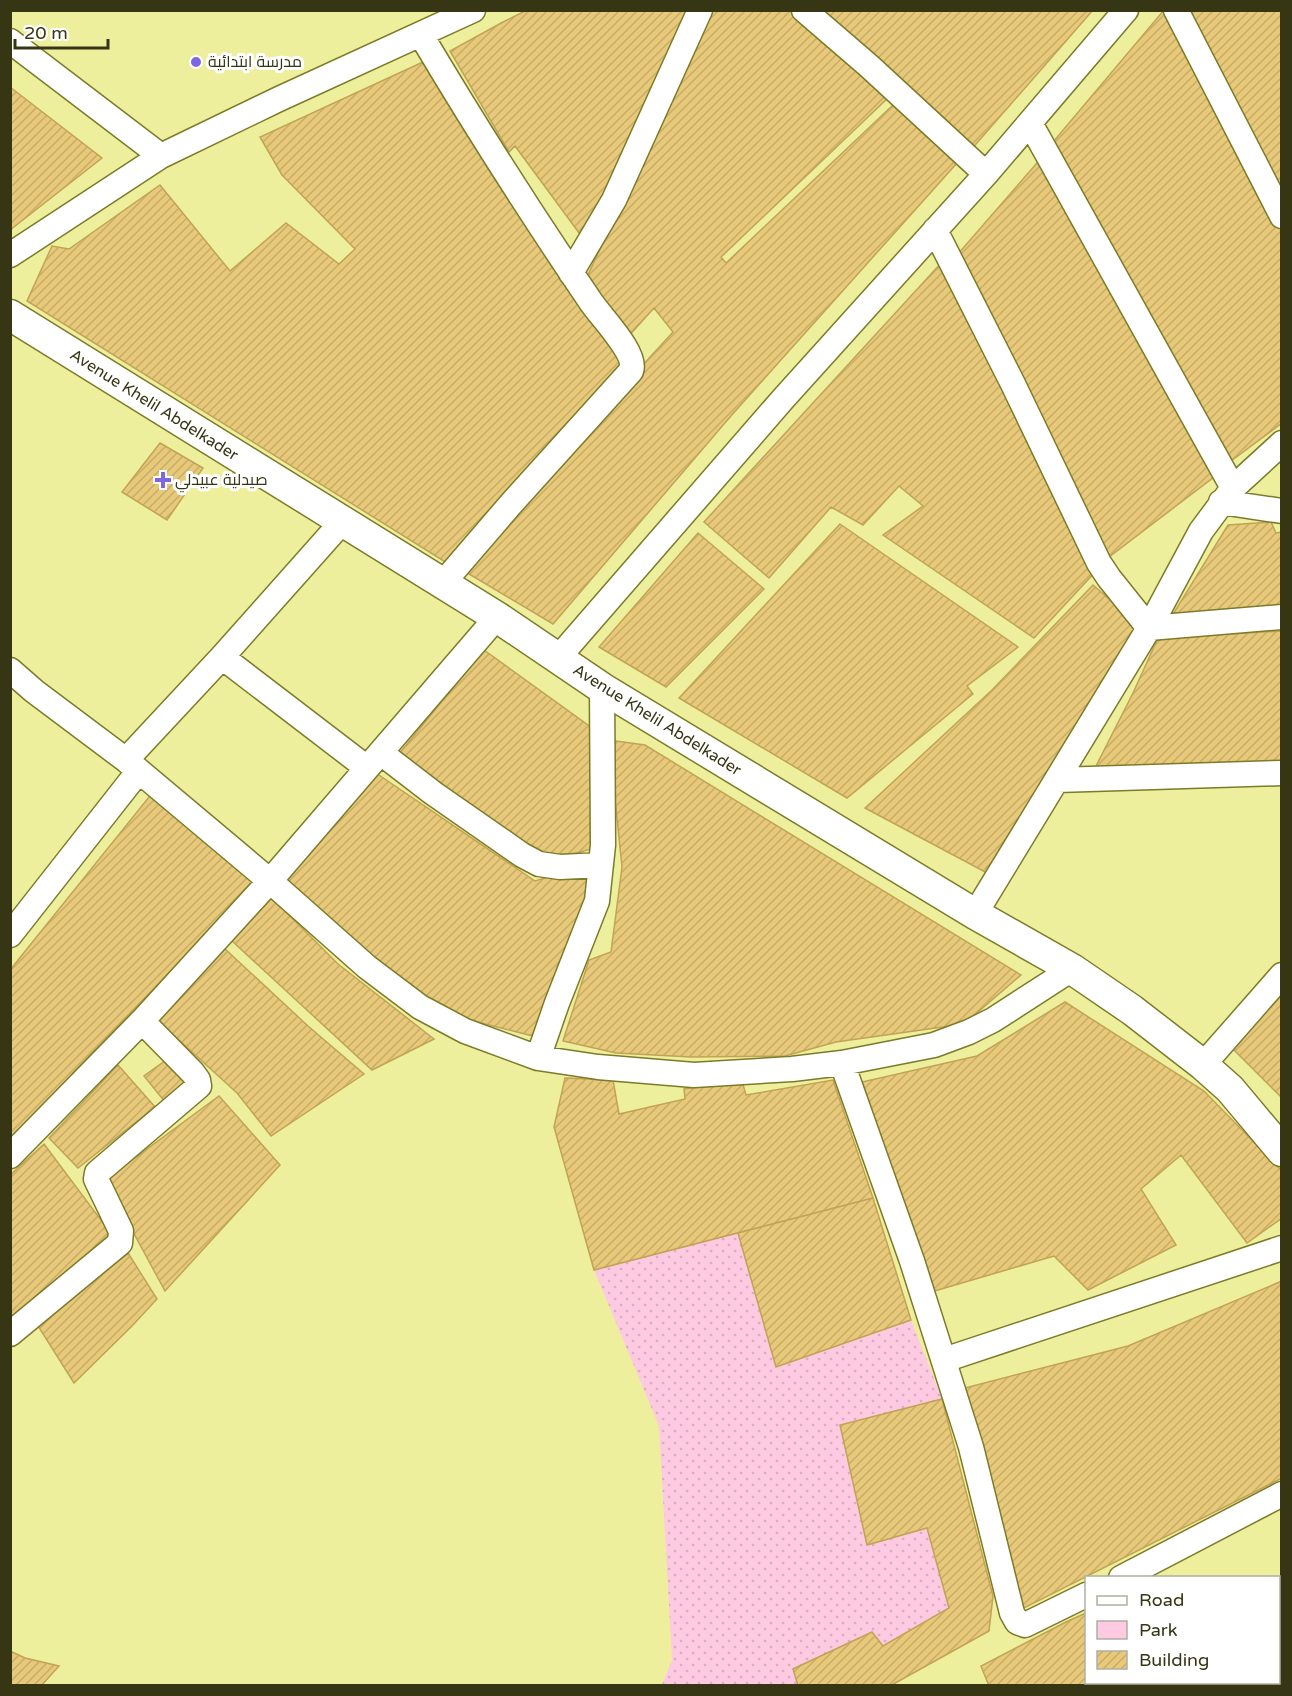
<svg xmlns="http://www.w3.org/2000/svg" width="1292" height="1696" font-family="'Varela Round',Cairo,sans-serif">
<defs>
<pattern id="green-dots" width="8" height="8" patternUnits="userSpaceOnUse" patternTransform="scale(1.5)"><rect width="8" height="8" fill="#fdcae2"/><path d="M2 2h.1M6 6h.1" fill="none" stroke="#d9aec1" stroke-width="1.8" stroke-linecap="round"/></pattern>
<pattern id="building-hatch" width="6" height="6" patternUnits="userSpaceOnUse" patternTransform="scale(1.5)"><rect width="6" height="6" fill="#e8c97a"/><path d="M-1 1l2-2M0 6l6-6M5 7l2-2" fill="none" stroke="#c8ad69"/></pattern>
</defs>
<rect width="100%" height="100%" fill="#eeef9c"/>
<path fill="url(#green-dots)" d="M738 1233 776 1367 911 1320 942 1399 840 1426 867 1545 927 1528 949 1608 883 1646 872 1632 793 1669 798 1685H662L672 1660 659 1426 594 1270Z"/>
<path fill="url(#building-hatch)" stroke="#c1a355" stroke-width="1.5" d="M527 10H690L585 241 515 146 509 152 450 51 503 22Z
M709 10H789L890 96 721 257 726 263 893 105 957 163 730 417 553 624 464 571 542 475 673 332 654 308 626 339 583 286Z
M819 10H1093L970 151Z
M1164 10 1282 228V423L1227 464 1053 142Z
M1181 10H1282V203Z
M423 62 626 367 447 563 27 301 52 246 69 249 160 185 230 271 286 223 339 264 355 249 282 175 260 137Z
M10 87 102 158 10 230Z
M1043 156 1218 474 1105 560 957 255Z
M942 262 1096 571 1034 638 883 535 923 506 899 486 863 525 831 507 769 578 704 522Z
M160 443 203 468 167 520 122 492Z
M1271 522 1276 533 1282 532V606L1170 619 1228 525Z
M840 524 1018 647 967 686 973 694 847 798 679 698Z
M698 533 764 589 666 687 599 647Z
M1093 585 1138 624 987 873 865 808 992 690Z
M1282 631V767L1092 774 1133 693 1158 638Z
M484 650 592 728 598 847 545 862 398 755Z
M609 740 645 745 1021 975 964 1024 836 1042 785 1056 691 1057 616 1053 563 1041 589 960 611 952 622 867Z
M376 773 535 881 580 868 593 878 533 1036 450 1015 381 977 287 879Z
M153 792 255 883 72 1074 55 1100 10 1139V970Z
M269 895 338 964 434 1039 372 1070 232 941Z
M224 948 308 1026 364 1074 271 1136 237 1093 157 1020Z
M1282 994V1098L1231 1047Z
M1065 1002 1204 1091 1282 1171V1218L1247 1243 1181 1155 1141 1189 1176 1245 1088 1290 1054 1256 931 1292 862 1082 977 1056Z
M169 1058 188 1082 165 1102 144 1076Z
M118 1065 155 1107 78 1168 49 1138Z
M565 1078 613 1080 619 1114 685 1099 684 1089 742 1081 746 1095 833 1080 873 1198 594 1270 554 1127Z
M219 1096 280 1165 165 1291 105 1180Z
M44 1144 113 1236 10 1319V1175Z
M873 1198 911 1320 776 1367 738 1233Z
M128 1253 157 1299 132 1326 74 1383 38 1326Z
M1282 1281V1478L1020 1610 961 1389 1128 1346Z
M942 1399 993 1596 989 1631 890 1686H798L793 1669 872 1632 883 1646 949 1608 927 1528 867 1545 840 1425Z
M1086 1613V1682H1099L1094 1686H989L981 1666 1066 1622Z
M10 1651 25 1658 59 1666 41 1686H10Z"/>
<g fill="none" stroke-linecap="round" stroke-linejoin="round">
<defs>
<path id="minor" d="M804 10 869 66 986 174
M1176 10 1282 216
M421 35C475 126 532 215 591 302 601 317 638 354 631 371L510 505 443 583
M10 41 161 156
M1030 123 1233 488
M935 230 1013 384 1099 563 1109 578 1149 628 1282 617
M10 255 161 156 279 99 473 10
M571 273 614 200 700 10
M1221 502 1282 511
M222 657 367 768
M558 658 783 399 986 174 1126 10
M10 670 34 691 126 760 270 881 367 967 420 1007 465 1031 538 1058 598 1067 694 1075 792 1069 842 1063 934 1045 969 1032 993 1020 1072 969
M381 753 433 793 522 855 539 864 560 867 601 865
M126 760 222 657 342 522
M1057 780 1282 773
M975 914 1149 628 1201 531 1233 488 1282 443
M10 935 138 772
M538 1058 557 1003 597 901 603 845 602 688
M842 1063 912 1261 971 1447 1012 1613 1017 1622 1025 1625 1086 1595
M1203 1065 1282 975
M10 1156 142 1021 270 881 497 617
M10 1334 120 1243 121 1231 96 1179 97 1173 199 1086 198 1080 193 1073 142 1021
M944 1360 1282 1248
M1121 1578 1282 1494
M1175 1682 1176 1686"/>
<path id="tertiary" d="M10 315 497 617 602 688 975 914 1072 969 1132 1010 1203 1065 1230 1089 1282 1151"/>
</defs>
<use href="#minor" stroke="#7c7b28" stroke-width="27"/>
<use href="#tertiary" stroke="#7c7b28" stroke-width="33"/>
<use href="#minor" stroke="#fff" stroke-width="24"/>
<use href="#tertiary" stroke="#fff" stroke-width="30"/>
</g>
<g fill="#7f67e2" stroke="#fff" stroke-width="2">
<circle cx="196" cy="62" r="6"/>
<path d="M160 471h6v6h6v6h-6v6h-6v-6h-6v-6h6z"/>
</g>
<g text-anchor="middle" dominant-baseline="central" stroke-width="6" stroke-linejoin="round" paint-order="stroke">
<g font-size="16" fill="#363614" stroke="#fff" text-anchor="start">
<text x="208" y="62">مدرسة ابتدائية</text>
<text x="175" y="480">صيدلية عبيدلي</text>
</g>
<g font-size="16" fill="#363614" stroke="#fff">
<text transform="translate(154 405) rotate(32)">Avenue Khelil Abdelkader</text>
<text transform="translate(657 720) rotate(32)">Avenue Khelil Abdelkader</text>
</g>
</g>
<rect width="1292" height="1696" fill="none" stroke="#363614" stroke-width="24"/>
<rect x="1085" y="1576" width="195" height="108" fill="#ffffff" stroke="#afafa1" stroke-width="1.5"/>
<rect x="1097" y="1596" width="30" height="9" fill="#ffffff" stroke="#afafa1" stroke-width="1.5"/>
<text x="1139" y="1606" font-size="18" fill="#363614">Road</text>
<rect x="1097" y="1621" width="30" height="18" fill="#fdcae2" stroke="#afafa1" stroke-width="1.5"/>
<text x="1139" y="1636" font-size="18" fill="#363614">Park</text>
<rect x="1097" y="1651" width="30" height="18" fill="url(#building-hatch)" stroke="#afafa1" stroke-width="1.5"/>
<text x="1139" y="1666" font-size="18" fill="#363614">Building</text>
<path d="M15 39v9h93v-9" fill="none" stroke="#363614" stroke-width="3"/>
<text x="24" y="39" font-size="18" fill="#363614" stroke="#ffffff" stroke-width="4.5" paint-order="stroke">20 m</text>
</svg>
